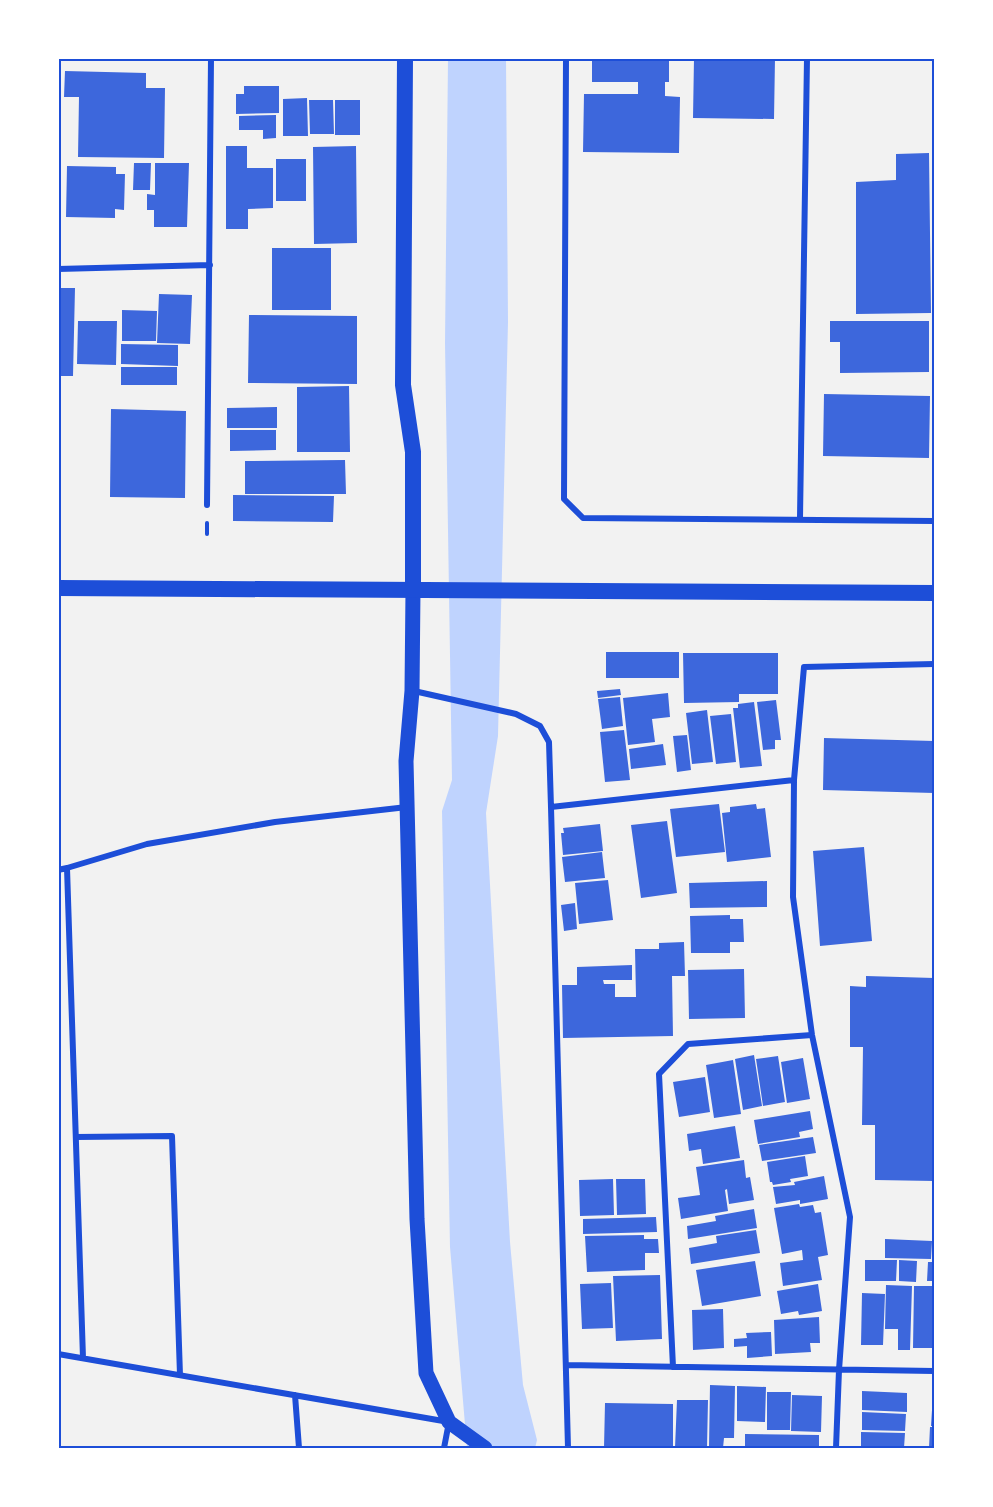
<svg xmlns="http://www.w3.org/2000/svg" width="993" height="1507" font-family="'IBM Plex Sans',sans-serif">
<rect width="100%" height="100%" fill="#f2f2f2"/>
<path fill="#bfd3fe" d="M448 59H506L508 322 498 736 486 813 510 1242 523 1385 537 1440 535 1448H467L450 1247 442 811 452 780 445 343Z"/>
<path fill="#3d67dc" d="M669 58V82H665V96L680 97 679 153 583 152 584 94H638V82H592V59Z
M694 58H775L774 119 693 118Z
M65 71 146 73V88H165L164 158 78 157 79 97H64Z
M244 86H279V113L236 114V94H244Z
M307 98 308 136H283V99Z
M309 100H333L334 134H310Z
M335 100H360V135H335Z
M58 101H61L60 124H58Z
M276 115V138L263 139V130H239V116Z
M226 146H247V168H273V208L248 209V229H226Z
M356 146 357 243 314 244 313 147Z
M929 153 931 313 856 314V182L896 180V154Z
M276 159H306V201H276Z
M134 163H151L150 190H133Z
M155 163H189L187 227H154V210H147V194L155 195Z
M67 166 116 167V174H125L124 210 115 209V218L66 217Z
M272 248H331V310H272Z
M58 288H75L73 376H58Z
M159 294 192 295 190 344 157 343Z
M122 310 157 311 156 341H122Z
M249 315 357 316V384L248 383Z
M78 321H117L116 365 77 364Z
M830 321H929V372L840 373V342H830Z
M121 344 178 345V366L121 364Z
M121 367H177V385H121Z
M349 386 350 452H297V387Z
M824 394 930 396 929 458 823 456Z
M277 407V428H227V408Z
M111 409 186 411 185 498 110 497Z
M230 430H276V450L230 451Z
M345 460 346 494H245V461Z
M233 495 334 496 333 522 233 521Z
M606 652H679V678H606Z
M683 653H778V694H739V702L684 703Z
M620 689 621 695 598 698 597 691Z
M668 693 670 717 652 719 655 742 628 745 623 698Z
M620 697 623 726 602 729 598 699Z
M776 700 781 740H775V749L763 750 757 702Z
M754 702 762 766 740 768 733 708H738V704Z
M707 710 713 762 692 764 686 713Z
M731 714 736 762 716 764 710 716Z
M624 730 630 780 605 782 600 732Z
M687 735 691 770 677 772 673 736Z
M824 738 934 741V793L823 790Z
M663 744 666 765 631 769 629 749Z
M719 804 725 852 676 857 670 809Z
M756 804 757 809 765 808 771 857 727 862 722 813 730 812V807Z
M667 821 677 893 641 898 631 825Z
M600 824 603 851 563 855 561 833H564L563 828Z
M864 847 872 941 820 946 813 851Z
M602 852 605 878 565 882 562 857Z
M608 880 613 920 579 924 575 883Z
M767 881V907L690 908 689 883Z
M575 903 577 929 564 931 561 905Z
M730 915V919H743L744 942H730V953H691L690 916Z
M684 942 685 976H672L673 1036 563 1038 562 985H577V967L632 965V980H603L604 984H615V997H636L635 949H659V943Z
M744 969 745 1018 689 1019 688 970Z
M866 976 934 978V1181L875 1180V1125H862L863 1047H850V986L866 987Z
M754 1055 762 1106 743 1110 735 1059Z
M778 1056 785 1102 763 1106 756 1059Z
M803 1058 810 1099 787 1103 781 1062Z
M733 1060 741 1114 714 1118 706 1065Z
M705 1077 710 1112 679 1117 673 1082Z
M810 1111 813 1129 799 1132 800 1137 758 1144 754 1120Z
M735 1126 740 1158 703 1164 701 1149 689 1151 687 1134Z
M813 1137 816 1153 762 1161 759 1145Z
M805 1156 808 1176 790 1179 791 1182 773 1185 772 1182H770L767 1162Z
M744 1160 746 1178 750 1177 754 1200 729 1204 727 1189 725 1190 728 1211 681 1219 678 1198 700 1195 696 1167Z
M824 1176 828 1199 800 1204V1200L776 1204 773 1187 795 1185 794 1182Z
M613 1179 614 1215 580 1216 579 1180Z
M616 1179H645L646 1214 617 1215Z
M799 1204 800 1207 813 1205 815 1213 821 1212 828 1255 818 1257 822 1280 783 1286 780 1263 803 1260 802 1250 782 1254 774 1208Z
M754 1209 757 1228 688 1239 687 1226 716 1221 715 1216Z
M656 1217 657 1232 583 1234V1219Z
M756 1230 760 1253 691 1264 689 1248 717 1243 716 1236Z
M644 1235V1239H658L659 1253H645V1270L587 1272 585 1236Z
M885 1239 932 1241 931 1259 885 1258Z
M865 1260H897L896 1281H865Z
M899 1260 917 1261 916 1282 899 1281Z
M755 1261 761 1296 702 1306 696 1270Z
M928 1262H934V1281H927Z
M660 1275 662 1339 616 1341 613 1276Z
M611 1283 613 1328 582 1329 580 1284Z
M818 1284 822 1311 799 1315 798 1311 781 1314 777 1291Z
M886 1285 912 1286 910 1350H898V1329H885Z
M914 1286H934V1348H913Z
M862 1293 885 1294 883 1345H861Z
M723 1309 724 1348 693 1350 692 1310Z
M819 1317 820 1343H810L811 1352 775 1354 774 1320Z
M771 1332 772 1356 747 1358V1346L734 1347V1339L747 1338 746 1333Z
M710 1385 735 1386 734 1438H724L723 1448H709Z
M737 1386 766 1387 765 1422 737 1421Z
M862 1391 907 1393V1412L862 1410Z
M767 1392H791L790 1430H767Z
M792 1395 822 1396 821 1432 791 1431Z
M677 1400H708L707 1448H675Z
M605 1403 673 1404V1448H604Z
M932 1410H934V1426H931Z
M862 1412 906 1414 905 1431 862 1430Z
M930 1427H934V1448H929Z
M861 1432 905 1433 904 1448 861 1446Z
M745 1434 819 1435V1448H745Z"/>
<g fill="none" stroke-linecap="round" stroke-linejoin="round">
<path stroke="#1d4ed8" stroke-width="4" d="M207 534V523"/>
<path stroke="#1d4ed8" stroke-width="6" d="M566 58 564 499 583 518 934 521
M58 269 210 265
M207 505 211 58
M800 518 807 58
M414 691 516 714 540 726 549 742 551 807
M67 868 147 844 275 822 407 807
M58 870 67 868 83 1358
M76 1137 172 1136 180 1375
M58 1354 449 1422 444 1448
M566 1365 934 1371
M673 1367 659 1074 688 1044 812 1035
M295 1395 299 1448
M568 1448 551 807 794 780
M836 1448 839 1370 850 1217 812 1035 793 897 794 780 804 667 934 664"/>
<path stroke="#1d4ed8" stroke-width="15" d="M413 590 412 691 406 761 417 1219 426 1373 449 1422 485 1448"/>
<path stroke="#1d4ed8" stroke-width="16" d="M405 58 403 385 413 452V590
M58 588 934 593"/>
</g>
<rect width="993" height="1507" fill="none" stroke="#ffffff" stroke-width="120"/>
<rect x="60" y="60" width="873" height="1387" fill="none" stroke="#1d4ed8" stroke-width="2"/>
</svg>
